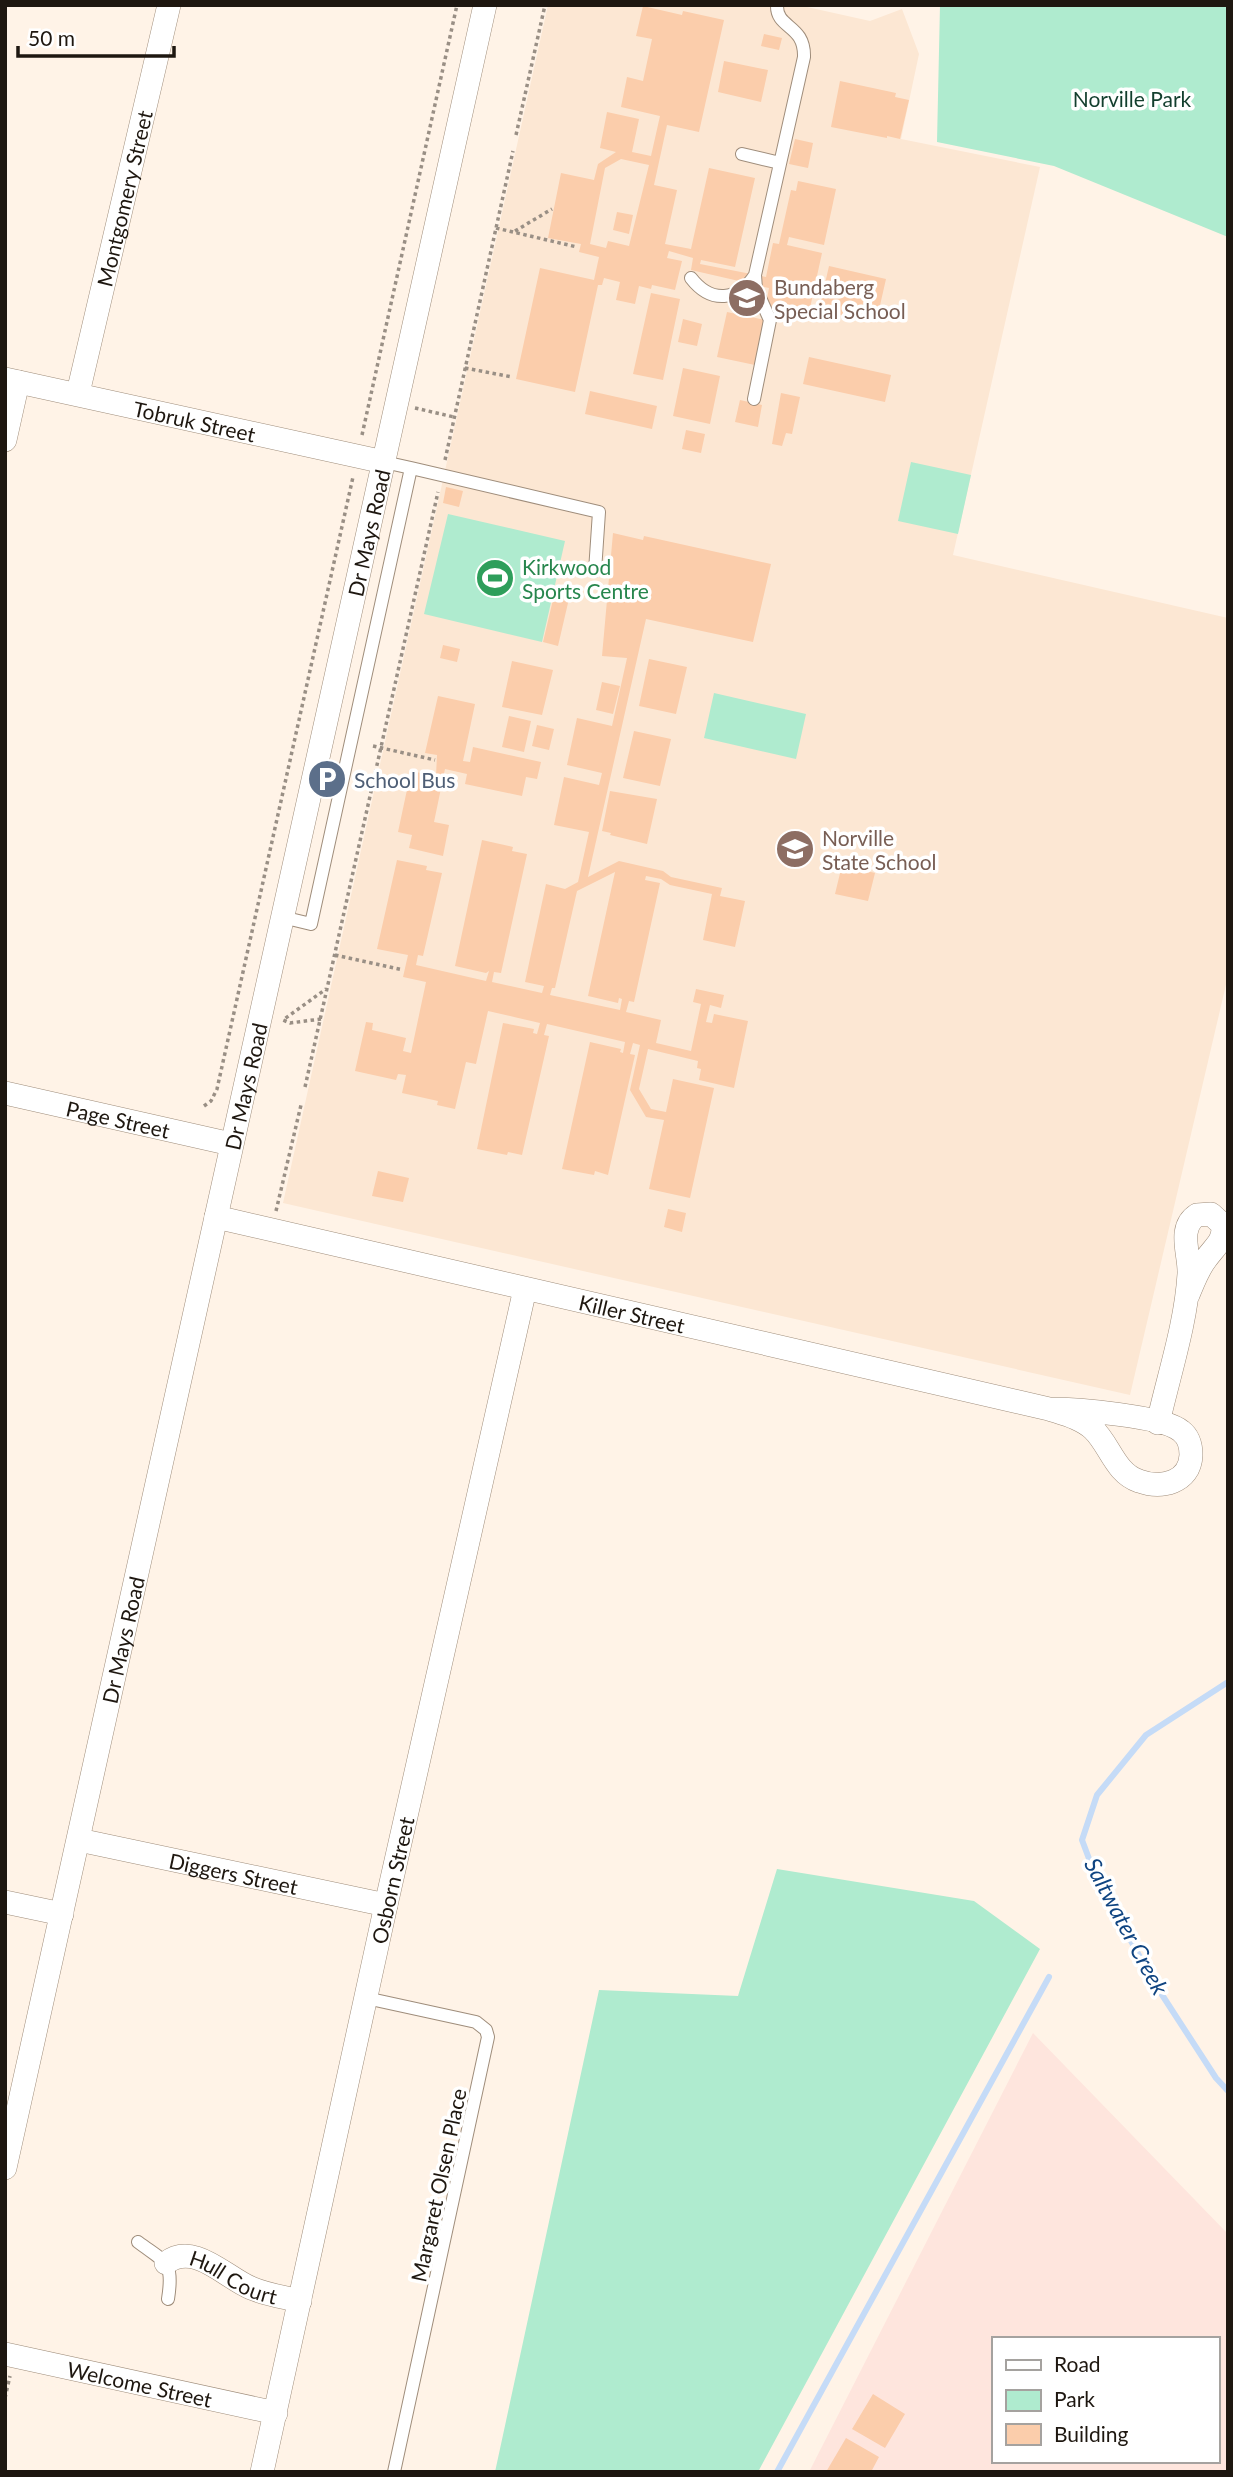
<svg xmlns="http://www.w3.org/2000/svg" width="1233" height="2477" font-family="Lato,sans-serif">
<rect width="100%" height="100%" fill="#fff3e7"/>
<path fill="#fce7d3" d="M548 5H798L870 21 902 9 919 54 901 139 1040 167 953 555 1228 618V976L1130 1395 283 1203Z"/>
<path fill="#fee5dd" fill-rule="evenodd" d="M1033 2033 1228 2234V2472H809ZM993 2339H1217V2461H993Z"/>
<path fill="#afebcf" d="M940 5H1228V237L1054 166 937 142Z
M911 462 971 475 958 534 898 521Z
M448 514 565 541 542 642 424 614Z
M714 693 806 714 796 759 704 738Z
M777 1869 974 1901 1040 1949 758 2472H495L599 1990 738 1996Z"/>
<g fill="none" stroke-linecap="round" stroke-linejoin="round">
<path stroke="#c5dbf7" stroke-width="6" d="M1228 1682 1146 1735 1097 1795 1082 1840 1097 1880 1155 1984 1216 2078 1228 2091
M777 2472 1049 1977"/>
</g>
<path fill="#fbcdab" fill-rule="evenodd" d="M643 6 682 15 683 11 724 20 699 132 667 125 654 185 677 190 665 244 691 249 709 168 755 178 735 267 701 260 700 264 766 277 773 243 779 244 791 190 796 191 798 181 836 189 824 245 789 237 787 245 822 253 810 308 819 310 829 266 886 279 876 323 828 312 826 321 772 310 767 299 769 288 691 270 693 258 669 251 667 258 682 261 675 290 652 285 651 289 639 286 635 304 616 300 620 282 604 278 602 285H598L575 392 516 379 540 268 594 280 599 257 579 252 581 244 548 238 561 173 594 180 598 164 616 152 600 148 607 112 639 119 632 152 651 156 660 116 621 107 627 77 643 81 652 39 636 36ZM621 159 649 165 629 246 608 241 606 248 590 244 605 168Z
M764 34 782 38 779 50 761 46Z
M724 61 768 70 761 102 718 92Z
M840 81 896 93 895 97 909 100 900 139 887 136V138L831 127Z
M795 139 813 143 808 168 789 164Z
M617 212 633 215 629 234 613 230Z
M651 293 680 299 663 380 633 374Z
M727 312 765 320 755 365 717 357Z
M683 319 702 324 697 346 678 342Z
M809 357 891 375 885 402 803 384Z
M683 368 720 376 710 424 673 416Z
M590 391 657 406 652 429 585 414Z
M781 393 800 397 792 434 786 433 782 446 772 444Z
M740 400 762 405 758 427 735 422Z
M686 430 705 434 701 453 682 449Z
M446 487 463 491 459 507 443 503Z
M613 533 643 540 644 536 771 564 753 642 646 619 588 877 619 861 663 871 671 877 722 888 720 896 745 901 735 947 703 940 712 894 670 885 661 879 646 876 645 880 660 883 634 1002 629 1001 626 1012 661 1020 656 1043 691 1051 701 1004 693 1002 696 989 724 995 721 1008 710 1005 706 1022 712 1023 714 1014 748 1021 734 1088 699 1080 701 1069 697 1068 698 1061 648 1049 639 1089 651 1109 666 1112 673 1079 714 1088 690 1198 649 1189 664 1120 646 1117 630 1090 640 1045 633 1043 630 1054 635 1055 608 1175 595 1171 594 1175 562 1169 590 1042 621 1049 620 1052 623 1053 625 1042 547 1024 544 1035 549 1036 522 1155 508 1152 507 1155 477 1149 503 1023 534 1029 533 1033 537 1034 540 1023 488 1011 476 1064 466 1062 455 1109 437 1105 438 1101 402 1093 406 1075 398 1074 396 1080 355 1071 366 1022 373 1023 372 1030 406 1038 403 1051 411 1053 426 982 403 977 408 955 377 949 397 860 427 866 426 870 442 873 423 956 418 955 416 965 486 981 489 971 486 973 455 966 482 840 513 847 512 851 527 854 501 973 494 972 492 982 542 993 544 986 525 982 546 884 565 889 578 882 589 832 554 825 564 777 599 785 602 773 567 765 577 718 612 726 627 658 602 656ZM615 872 588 996 618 1003 619 998 622 999 620 1010 550 995 552 988H555L577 891Z
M556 587 571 590 558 646 543 642Z
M443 645 460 649 457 662 440 658Z
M649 659 687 667 676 714 639 706Z
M512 661 553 670 542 715 502 707Z
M602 682 620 686 613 714 596 710Z
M438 696 475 704 463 761 470 762 473 747 541 762 537 779 526 777 522 796 465 784 467 774 445 769 434 822 449 825 443 856 409 848 412 835 398 832 411 771 436 776 437 755 425 753Z
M509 716 531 721 524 752 502 747Z
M537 725 554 729 549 750 532 746Z
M634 731 671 739 660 786 623 778Z
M610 791 657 799 647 844 610 835 611 833 602 831Z
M842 865 875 873 868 901 835 894Z
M378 1171 409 1178 403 1202 372 1196Z
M668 1209 686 1213 682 1232 664 1227Z
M873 2394 905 2414 885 2448 852 2429Z
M846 2438 879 2457 871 2472H826Z"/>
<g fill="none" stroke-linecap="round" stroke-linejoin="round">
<defs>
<path id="lane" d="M742 154 780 163
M691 278C711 304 738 301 755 275
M754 399 770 320 756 289 755 275 804 57C805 24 776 29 777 5
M411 468 599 512 595 571
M282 917 311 924 411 468 384 462
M366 1998 476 2022 486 2030 488 2037 394 2472
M138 2242C166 2263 174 2261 168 2299"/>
<g id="street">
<path id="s1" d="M5 379 384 462"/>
<path id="s2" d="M78 393 169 5"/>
<path d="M5 440 18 382"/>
<path id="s3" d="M5 1093 231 1144"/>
<path id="s4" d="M216 1217 1049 1409C1064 1414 1081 1418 1093 1429 1110 1445 1115 1473 1139 1481 1161 1489 1190 1483 1191 1455 1191 1445 1189 1437 1181 1431 1164 1416 1075 1409 1049 1409"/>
<path d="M1158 1423C1169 1374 1186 1324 1189 1274 1190 1254 1177 1228 1197 1215L1211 1214 1223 1225C1224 1242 1215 1246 1206 1259 1198 1269 1193 1283 1188 1295"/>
<path id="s5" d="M79 1840 386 1905"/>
<path d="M5 1902 62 1914"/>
<path id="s6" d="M5 2168 485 5"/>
<path id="s7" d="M166 2263C194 2241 226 2278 251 2288 267 2295 284 2297 300 2301"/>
<path id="s8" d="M5 2354 276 2413"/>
<path id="s9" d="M262 2472 386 1905 525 1289"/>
</g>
</defs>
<use href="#lane" stroke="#9f8d7b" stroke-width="14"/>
<use href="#street" stroke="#9f8d7b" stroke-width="24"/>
<path stroke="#998f85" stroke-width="3.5" stroke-dasharray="3.5 3.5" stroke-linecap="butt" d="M516 135 545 5
M496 228 577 247
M515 231 552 209
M465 368 512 377
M415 408 454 417
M362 435 457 5
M445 460 513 151
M373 746 435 760
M335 955 403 970
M321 1019 290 1023 283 1020 326 989
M305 1087 438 492
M204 1106 211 1101 217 1089 353 477
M276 1211 301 1105
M5 2398 10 2376"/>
<use href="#lane" stroke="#fff" stroke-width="12"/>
<use href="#street" stroke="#fff" stroke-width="23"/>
</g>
<defs>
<symbol id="school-disc" viewBox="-11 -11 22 22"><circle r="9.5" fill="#8d6e63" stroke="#fff"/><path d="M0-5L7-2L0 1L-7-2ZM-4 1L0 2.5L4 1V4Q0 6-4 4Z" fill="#fff"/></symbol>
<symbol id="stadium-disc" viewBox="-11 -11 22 22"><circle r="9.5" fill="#2e9e5b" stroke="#fff"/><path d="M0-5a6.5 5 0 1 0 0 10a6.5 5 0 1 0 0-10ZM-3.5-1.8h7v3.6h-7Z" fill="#fff"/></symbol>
<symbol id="parking-disc" viewBox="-11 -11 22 22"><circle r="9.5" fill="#5c6f8a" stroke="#fff"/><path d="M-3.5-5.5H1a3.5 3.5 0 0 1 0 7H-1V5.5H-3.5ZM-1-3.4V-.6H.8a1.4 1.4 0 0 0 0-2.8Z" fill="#fff"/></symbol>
</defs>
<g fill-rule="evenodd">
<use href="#school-disc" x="725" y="276" width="44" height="44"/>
<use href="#stadium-disc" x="473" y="556" width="44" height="44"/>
<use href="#parking-disc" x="305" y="757" width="44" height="44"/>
<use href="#school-disc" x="773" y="827" width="44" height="44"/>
</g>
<g text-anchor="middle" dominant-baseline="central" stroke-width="7" stroke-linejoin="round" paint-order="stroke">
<g font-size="21" fill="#133f2e" stroke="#fff">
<text x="1132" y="98">Norville Park</text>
</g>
<g font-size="21" fill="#1e1710" stroke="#fff">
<text stroke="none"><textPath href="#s2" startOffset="200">Montgomery Street</textPath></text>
<text stroke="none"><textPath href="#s1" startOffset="194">Tobruk Street</textPath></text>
<text stroke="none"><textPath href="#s6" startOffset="1675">Dr Mays Road</textPath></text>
<text stroke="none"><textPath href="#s6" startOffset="1108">Dr Mays Road</textPath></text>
<text stroke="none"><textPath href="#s3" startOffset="116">Page Street</textPath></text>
<text stroke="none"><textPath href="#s4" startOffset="427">Killer Street</textPath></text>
<text stroke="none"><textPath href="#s6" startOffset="541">Dr Mays Road</textPath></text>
<text stroke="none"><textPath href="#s5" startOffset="158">Diggers Street</textPath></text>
<text stroke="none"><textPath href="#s9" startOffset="606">Osborn Street</textPath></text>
<text transform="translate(438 2185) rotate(-78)">Margaret Olsen Place</text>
<text stroke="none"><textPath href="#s7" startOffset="74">Hull Court</textPath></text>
<text stroke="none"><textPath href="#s8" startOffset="138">Welcome Street</textPath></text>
</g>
<g font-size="21" fill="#785e54" stroke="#fff" text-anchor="start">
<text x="774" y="286">Bundaberg<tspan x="774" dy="24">Special School</tspan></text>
<text x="822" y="837">Norville<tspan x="822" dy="24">State School</tspan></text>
</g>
<g font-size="21" fill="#27864d" stroke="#fff" text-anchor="start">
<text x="522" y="566">Kirkwood<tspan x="522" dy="24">Sports Centre</tspan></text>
</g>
<g font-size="21" fill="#4e5e75" stroke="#fff" text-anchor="start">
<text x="354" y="779">School Bus</text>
</g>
<g font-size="23" font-style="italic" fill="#0f4481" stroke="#fff">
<text transform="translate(1127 1926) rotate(62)">Saltwater Creek</text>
</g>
</g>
<rect width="1233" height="2477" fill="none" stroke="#1e1710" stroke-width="14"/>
<rect x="992" y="2337" width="228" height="126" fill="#ffffff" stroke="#a5a29f" stroke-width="2"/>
<rect x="1006" y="2360" width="35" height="10" fill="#ffffff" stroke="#a5a29f" stroke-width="2"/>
<text x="1054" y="2372" font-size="21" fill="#1e1710">Road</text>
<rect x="1006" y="2390" width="35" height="21" fill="#afebcf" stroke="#a5a29f" stroke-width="2"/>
<text x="1054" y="2407" font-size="21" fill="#1e1710">Park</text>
<rect x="1006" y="2424" width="35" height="21" fill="#fbcdab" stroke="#a5a29f" stroke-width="2"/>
<text x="1054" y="2442" font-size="21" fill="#1e1710">Building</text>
<path d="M18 46v10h156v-10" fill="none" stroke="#1e1710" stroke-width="3.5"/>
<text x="28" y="46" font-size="21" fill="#1e1710" stroke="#ffffff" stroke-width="5" paint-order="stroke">50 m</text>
</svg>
